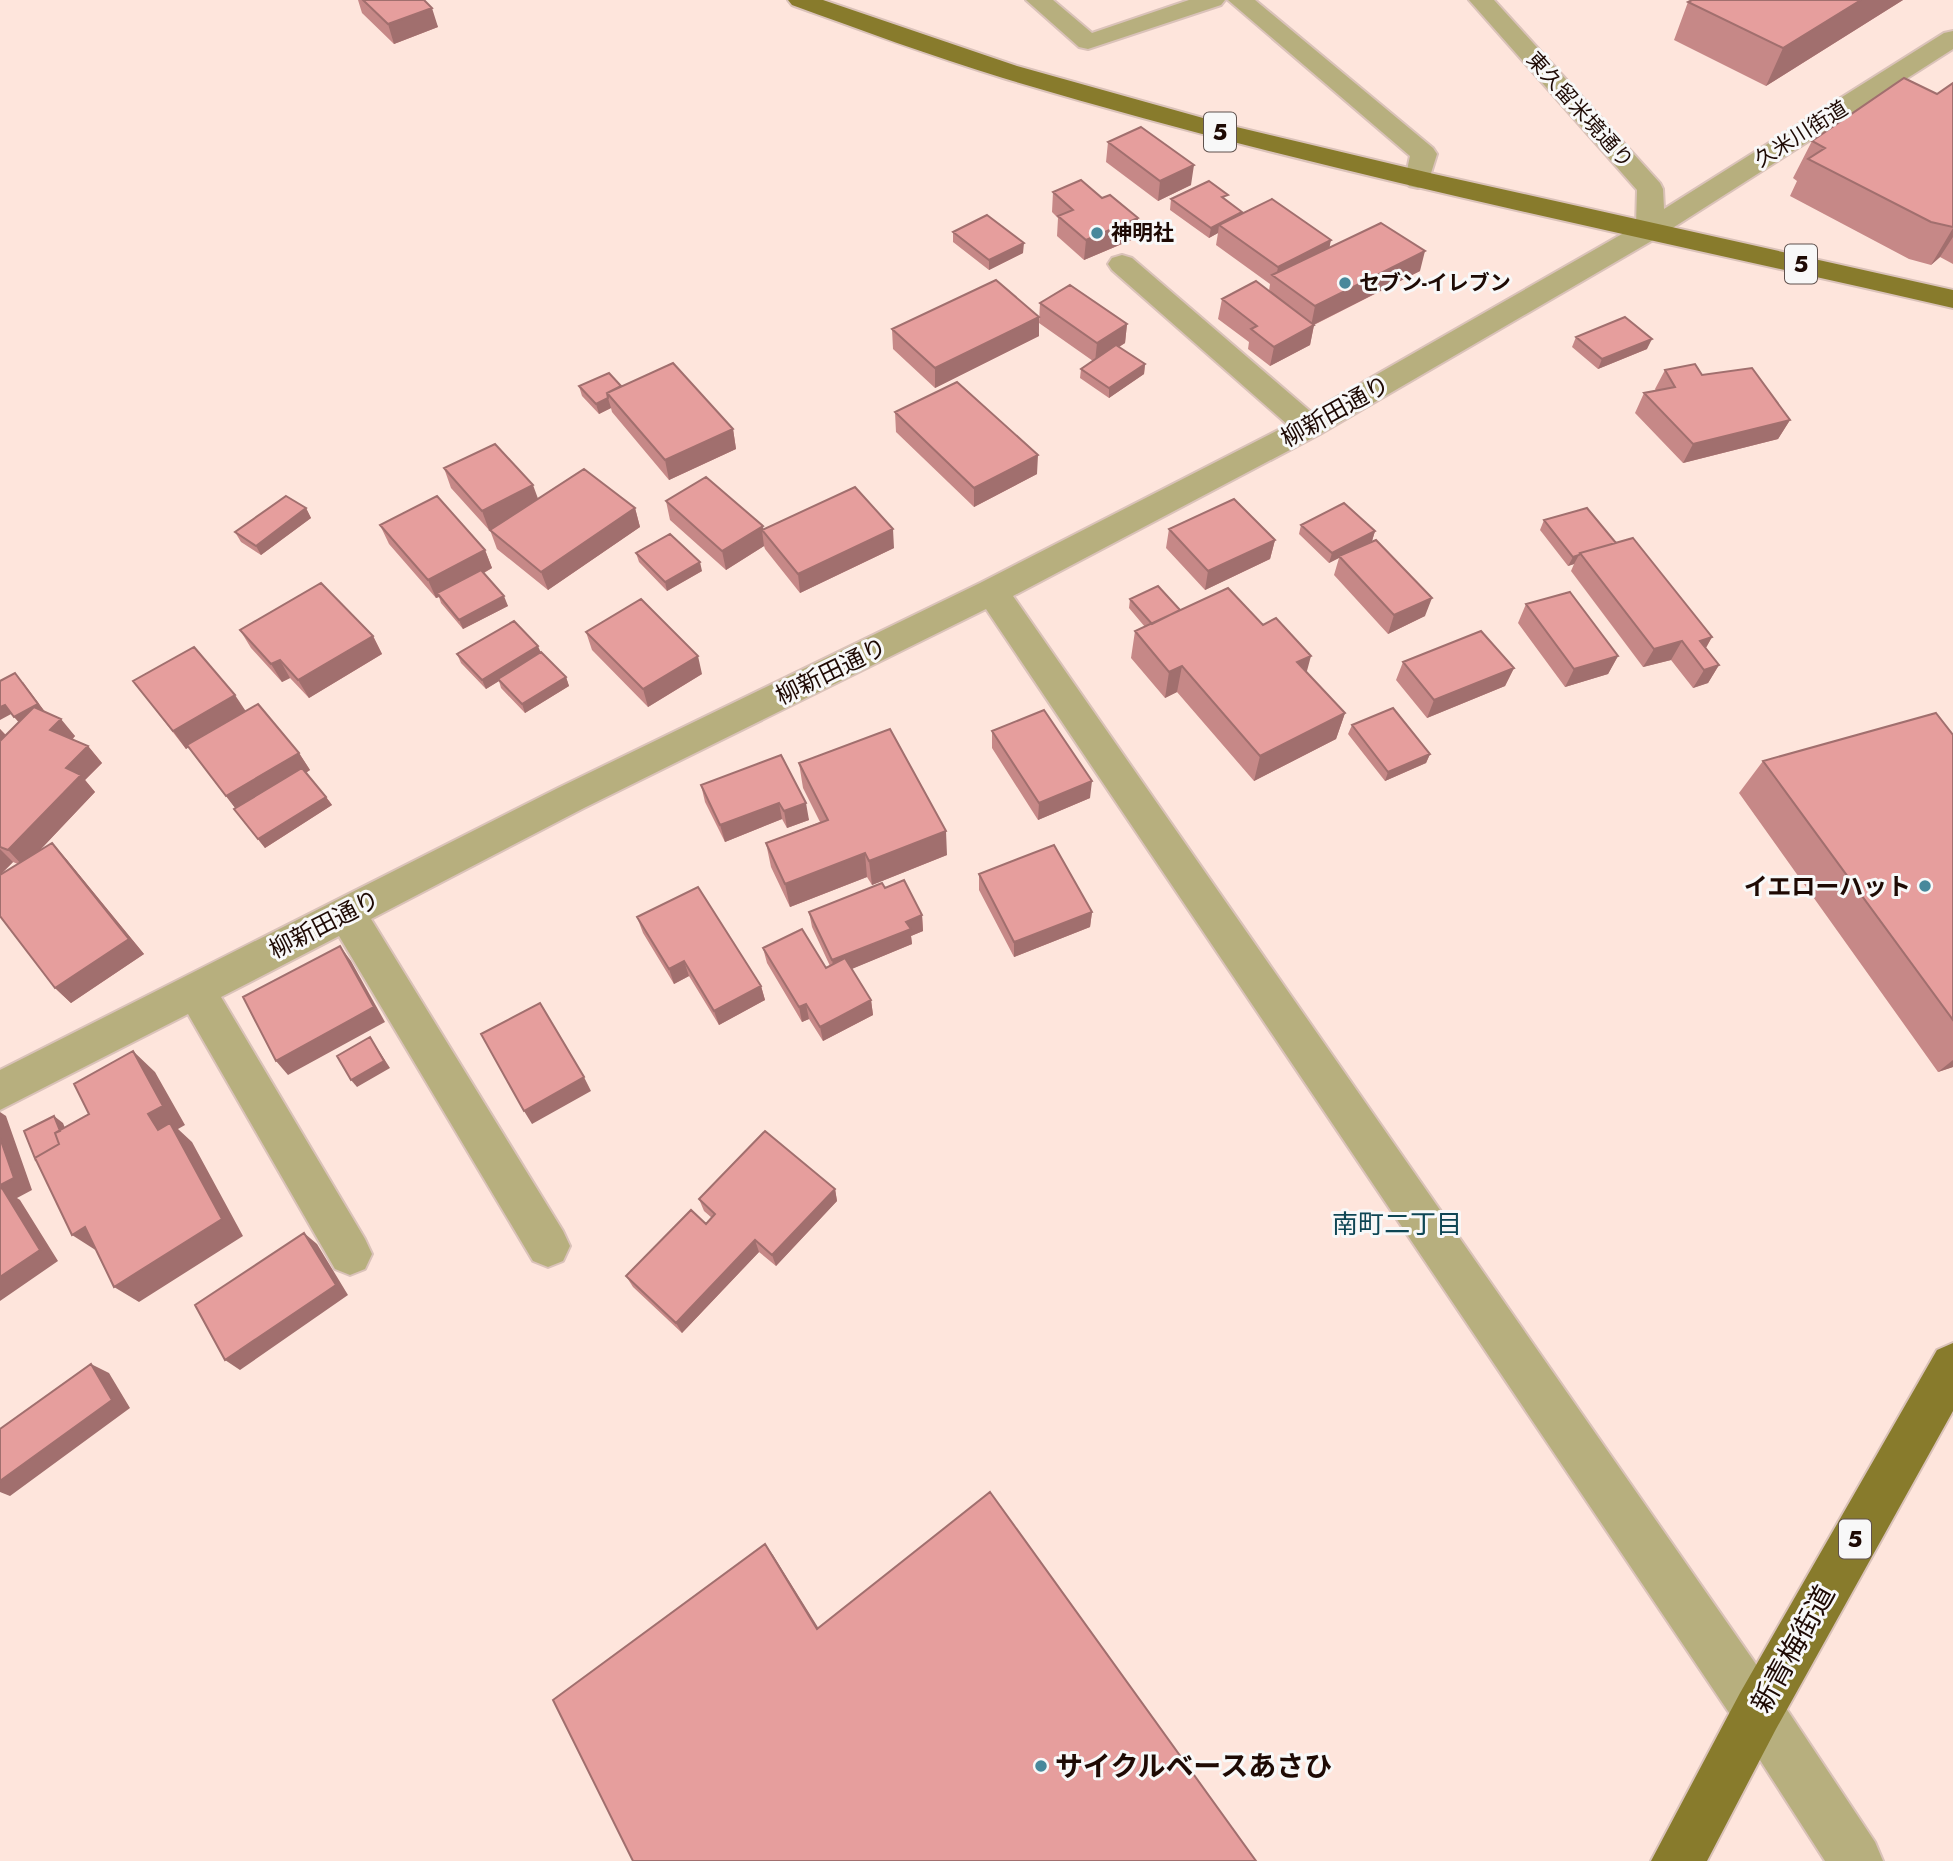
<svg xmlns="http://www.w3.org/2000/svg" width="1953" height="1861" font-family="Jost,'Noto Sans JP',sans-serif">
<rect width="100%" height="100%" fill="#fee5dc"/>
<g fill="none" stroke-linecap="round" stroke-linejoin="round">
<defs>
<path id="minor" d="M1026 0H1053L1092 33 1189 0H1225L1221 5 1088 49 1079 47Z
M1228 0H1255L1433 148 1437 154 1427 186 1418 188 1409 186 1405 180 1410 156Z
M1469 0H1494L1660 183 1663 189 1664 209 1944 33 1953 31V49L1660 236 1320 434 1013 596 1776 1693 1875 1842 1883 1861H1825L1740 1729 986 609 584 808 371 919 563 1231 570 1246 563 1261 548 1267 533 1261 339 936 221 997 365 1239 372 1254 365 1269 350 1275 335 1269 188 1014 0 1110V1070L558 788 980 583 1288 425 1112 270 1108 264 1112 258 1122 255 1132 258 1311 412 1636 226 1637 190Z"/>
<path id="major" d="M788 0H823L1017 66 1228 125 1434 174 1953 290V308C1636 235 1315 172 1003 78 931 56 861 30 792 5Z
M1953 1343V1411L1776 1729 1707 1861H1651L1740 1693 1937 1350Z"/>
</defs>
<use href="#minor" stroke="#dac2b9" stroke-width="4"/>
<use href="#major" stroke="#dac2b9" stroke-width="4"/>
<use href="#minor" fill="#b7af7e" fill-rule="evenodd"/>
<use href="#major" fill="#887b2c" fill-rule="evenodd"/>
</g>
<path fill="#c68887" d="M358 0H424L438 27 394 44 362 13Z
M1903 0 1766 86 1674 40 1688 2Z
M1953 83V264L1940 257 1931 265 1909 259 1790 196 1797 181 1793 178 1812 141 1937 94Z
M1108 142 1191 185 1158 201 1106 162Z
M1053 192 1102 198 1138 218 1136 238 1084 260 1057 236 1058 218 1052 212Z
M1171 199 1227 201 1242 214 1329 247 1420 271 1314 325 1310 345 1270 366 1248 349 1249 342 1218 319 1222 299 1269 291 1270 284 1216 245 1218 233 1209 238 1170 210Z
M953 232 1023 253 989 270 953 242Z
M1040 303 1127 324 1125 343 1119 347 1145 364 1144 374 1109 398 1080 378 1081 369 1093 361 1039 323Z
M1039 317V336L935 388 893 349 892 329Z
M1576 337 1647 349 1598 369 1572 347Z
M1665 370 1702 375 1790 420 1778 439 1683 463 1635 413 1644 393 1656 391 1655 389Z
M579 386H621L733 429 736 449 669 480 612 412 611 408 599 414 582 396Z
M895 412 1037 474 974 507 896 432Z
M444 468 538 499 635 508 640 527 548 590 497 549 490 530 495 527 489 530 451 488Z
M666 501 763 530 894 548 800 593 765 549 764 546 726 570 670 520Z
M306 508 311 518 261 555 241 542 235 532Z
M1544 520 1616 543 1712 637 1706 648 1719 665 1708 683 1693 688 1671 660 1643 667 1571 571 1574 564 1568 566 1540 530Z
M380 525 485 550 492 568 484 573 508 606 463 629 441 603 439 597 436 598 389 544Z
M1301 525 1375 531 1372 541 1354 550 1425 616 1388 634 1334 575 1339 558 1329 563 1299 534Z
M1169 529 1275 540 1270 559 1205 590 1166 548Z
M636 553 702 571 667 591 639 562Z
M1130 599 1180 610 1307 673 1345 713 1336 739 1254 781 1177 692 1165 698 1131 658 1135 631 1145 627 1129 608Z
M1526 604 1618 656 1608 674 1565 687 1518 623Z
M240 630 373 636 382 654 309 698 290 678 282 682 251 648Z
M586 632 702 674 648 707 592 650Z
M541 652 566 677 569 686 525 713 501 688 499 681 486 689 461 663 457 654Z
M1403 662 1514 668 1505 686 1427 718 1396 680Z
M133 681 246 711 299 753 310 770 306 773 326 797 332 805 265 848 241 818 236 809 188 747 186 749Z
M23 682 45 712 75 736 72 740 88 746 102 763 85 780 95 792 39 851 52 843 67 860 144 954 71 1003 55 988 18 864 13 862 0 875V729L6 735 19 723Z
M1352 725 1430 754 1426 763 1385 781 1348 734Z
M992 731 1090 798 1038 820 992 748Z
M1953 735V1067L1938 1072 1739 793 1763 761Z
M781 755 809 820 787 828 782 819 725 842 705 802 701 785Z
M799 763 947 855 872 885 867 877 790 907 771 867 766 843 820 822 803 788Z
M979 874 1092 912 1090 927 1014 957 979 890Z
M885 888 922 915 923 931 911 936 912 944 851 969 871 1000 873 1015 823 1041 809 1019 802 1022 767 963 763 948 826 968 830 966 812 927 809 912Z
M637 917 761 986 765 1000 719 1025 689 976 674 984 643 933Z
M835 1189 837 1201 776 1266 759 1252 682 1333 633 1287 626 1276 706 1224 712 1218 704 1211 699 1199Z"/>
<path fill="#a16f6e" d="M1861 0H1903L1766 86 1783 48Z
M432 8 438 27 394 44 388 24Z
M1194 165 1191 185 1158 201 1160 181Z
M1242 212 1240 222 1219 225 1218 233 1209 238 1211 228Z
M1138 218 1136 238 1084 260 1086 240Z
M1953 228V237L1940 257 1931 265Z
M1331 240 1327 260 1276 278 1278 267Z
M1024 243 1023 253 989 270V260Z
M1425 251 1420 271 1311 326 1315 306Z
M1039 317V336L935 388V368Z
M1127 324 1125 343 1095 362 1097 343Z
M1314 325 1310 345 1270 366 1274 347Z
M1652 339 1647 349 1598 369 1602 359Z
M1145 364 1144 374 1109 398V388Z
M608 398 611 408 599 414 596 404Z
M1790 420 1778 439 1683 463 1693 444Z
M733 429 736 449 669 480 665 460Z
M1038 455 1037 474 974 507V488Z
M533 485 540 504 489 530 482 511Z
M306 508 311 518 261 555 256 546Z
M635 508 640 527 548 590 541 572Z
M763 526 764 533 762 530 764 546 726 570 722 551Z
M893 529 894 548 800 593 798 574Z
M1375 531 1372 541 1329 563 1332 553Z
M1275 540 1270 559 1205 590 1208 571Z
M485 550 492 568 440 597 437 593 439 597 436 598 428 580Z
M1579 555 1574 564 1568 566 1573 557Z
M700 562 702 571 667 591 665 582Z
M504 596 508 606 463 629 459 620Z
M1432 598 1425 616 1388 634 1394 615Z
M373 636 382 654 309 698 298 680Z
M1712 637 1701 656 1700 641Z
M1682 641 1671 660 1643 667 1654 649Z
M538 646 542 655 498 679 499 681 486 689 482 680Z
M698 656 702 674 648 707 643 689Z
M1311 656 1304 682 1297 662Z
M1618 656 1608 674 1565 687 1574 669Z
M280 660 290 678 282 682 271 664Z
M1719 665 1708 683 1693 688 1704 670Z
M1182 666 1177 692 1165 698 1169 672Z
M1514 668 1505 686 1427 718 1434 700Z
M15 673 46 713 22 726 14 717Z
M566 677 569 686 525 713 522 704Z
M235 695 247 713 186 749 173 731Z
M5 705 13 713 0 720V707Z
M1345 713 1336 739 1254 781 1260 756Z
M61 719 75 736 65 747 50 730Z
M0 729 10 740 0 747Z
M88 746 102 763 85 780 95 792 24 867 8 850 66 768Z
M299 753 310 770 239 813 226 796Z
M1430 754 1426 763 1385 781 1388 772Z
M1092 781 1090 798 1038 820 1039 803Z
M326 797 332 805 265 848 258 839Z
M779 803 782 819 725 842 720 825Z
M806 803 809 820 787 828 784 811Z
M946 831 947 855 872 885 869 861Z
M52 843 67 860 144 954 71 1003 55 988Z
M0 849 13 862 0 875Z
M865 853 867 877 790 907 785 884Z
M1092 912 1090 927 1014 957V942Z
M922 915 923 931 911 936 912 944 835 976 832 960 906 922Z
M340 946 351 961 385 1022 288 1075 276 1061Z
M684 961 689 976 674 984 669 969Z
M761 986 765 1000 719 1025 714 1011Z
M871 1000 873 1015 823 1041 820 1027Z
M806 1004 809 1019 802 1022 799 1007Z
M370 1037 390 1068 357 1087 351 1080Z
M133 1051 155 1072 185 1125 178 1129 192 1142 243 1236 139 1302 114 1287 148 1114Z
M1953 1060V1067L1938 1072Z
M584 1077 591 1091 532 1124 524 1111Z
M0 1112 6 1116 32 1190 17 1198 20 1200 58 1261 0 1301Z
M54 1116 63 1123 74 1151 45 1167Z
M835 1189 837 1201 776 1266 772 1255Z
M85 1227 97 1251 72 1235Z
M304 1233 317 1244 348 1295 240 1370 225 1360Z
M755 1240 759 1252 682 1333 676 1323Z
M91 1364 109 1373 130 1408 10 1496 0 1492V1481Z
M765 1544 773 1555 824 1637 817 1629Z"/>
<path fill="#e69e9d" stroke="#a16f6e" stroke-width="2" d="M363 0H424L432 8 388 24Z
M1692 0H1861L1783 48 1688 2Z
M1904 78 1937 94 1953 83V227L1931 222 1808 159 1825 148 1812 141Z
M1141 127 1194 165 1160 181 1108 142Z
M1081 180 1102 198 1110 195 1138 218 1086 240 1058 216 1073 210 1053 192Z
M1209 181 1228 195 1222 197 1242 212 1211 228 1171 199Z
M1272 199 1331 240 1278 267 1219 225Z
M987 215 1024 243 989 260 953 232Z
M1381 223 1425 251 1315 306 1272 275Z
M996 280 1039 317 935 368 892 329Z
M1256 281 1314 325 1274 347 1251 329 1257 326 1222 299Z
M1070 285 1127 324 1097 343 1040 303Z
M1625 317 1652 339 1602 359 1576 337Z
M1116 345 1145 364 1109 388 1081 369Z
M673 363 733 429 665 460 607 393Z
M1695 364 1702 375 1752 368 1790 420 1693 444 1644 393 1675 387 1665 370Z
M609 373 621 386 607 393 608 398 596 404 579 386Z
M957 382 1038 455 974 488 895 412Z
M495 444 533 485 482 511 444 468Z
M584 469 635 508 541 572 490 530Z
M706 477 763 526 722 551 666 501Z
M855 487 893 529 798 574 762 530Z
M286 496 306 508 256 546 235 532Z
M437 496 485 550 428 580 380 525Z
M1234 499 1275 540 1208 571 1169 529Z
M1344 503 1375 531 1332 553 1301 525Z
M1587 508 1616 543 1580 553 1579 555 1573 557 1544 520Z
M670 534 700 562 665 582 636 553Z
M1633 538 1712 637 1700 641 1719 665 1704 670 1682 641 1654 649 1580 553Z
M1376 540 1432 598 1394 615 1339 556Z
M481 570 504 596 459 620 437 593Z
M321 583 373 636 298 680 280 660 271 664 240 630Z
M1158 586 1180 610 1152 624 1130 599Z
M1228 588 1263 625 1276 618 1311 656 1297 662 1345 713 1260 756 1182 666 1169 672 1135 631Z
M1570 592 1618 656 1574 669 1526 604Z
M641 599 698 656 643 689 586 632Z
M514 621 538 646 482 680 457 654Z
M1481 631 1514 668 1434 700 1403 662Z
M194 647 235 695 173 731 133 681Z
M541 652 566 677 522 704 498 679Z
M15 673 38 704 14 717 5 705 0 707V681Z
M258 704 299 753 226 796 187 745Z
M34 707 61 719 50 730 88 746 66 768 81 775 8 850 0 847V741Z
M1393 708 1430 754 1388 772 1352 725Z
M1044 710 1092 781 1039 803 992 731Z
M1936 713 1953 735V1020L1763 761Z
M890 729 946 831 869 861 865 853 785 884 766 843 828 820 799 763Z
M781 755 806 803 784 811 779 803 720 825 701 785Z
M302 768 326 797 258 839 234 809Z
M52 843 129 939 55 988 0 916V875Z
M1054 845 1092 912 1014 942 979 874Z
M904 880 922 915 906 922 911 929 832 960 809 912 882 883 885 888Z
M698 887 761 986 714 1011 684 961 669 969 637 917Z
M802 929 826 968 845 958 871 1000 820 1027 806 1004 799 1007 763 948Z
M340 946 374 1007 276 1061 243 997Z
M540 1003 584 1077 524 1111 481 1034Z
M370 1037 384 1061 351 1080 337 1056Z
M133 1051 163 1106 148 1114 158 1130 170 1123 222 1219 114 1287 85 1227 72 1235 35 1158 59 1144 55 1133 89 1114 74 1084Z
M54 1116 60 1131 55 1133 59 1144 35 1158 36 1161 24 1131Z
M765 1131 835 1189 772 1255 755 1240 676 1323 626 1276 691 1210 706 1224 715 1214 699 1199Z
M0 1138 14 1178 0 1185Z
M2 1188 40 1250 0 1277V1189Z
M304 1233 336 1285 225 1360 195 1305Z
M91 1364 112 1400 0 1481V1429Z
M990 1492 1256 1861H633L553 1700 765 1544 817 1629Z"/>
<g fill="#48889b" stroke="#f8f8f8" stroke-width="2.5">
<circle cx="1097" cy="233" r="7"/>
<circle cx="1345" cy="283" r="7"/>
<circle cx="1925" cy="886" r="7"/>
<circle cx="1041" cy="1766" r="7"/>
</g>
<g text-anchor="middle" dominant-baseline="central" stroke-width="6" stroke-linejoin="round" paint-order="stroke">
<g font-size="21" fill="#1e0a04" stroke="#f8f8f8">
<text transform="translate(1580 110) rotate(48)">東久留米境通り</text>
<text transform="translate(1801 134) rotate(-32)">久米川街道</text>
</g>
<g font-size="21" font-weight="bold" fill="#1e0a04" stroke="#f8f8f8" text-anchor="start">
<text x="1111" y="233">神明社</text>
<text x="1359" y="283">セブン-イレブン</text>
</g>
<g fill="#f8f8f8" stroke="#5f514d" stroke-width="2">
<rect x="1204" y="112.5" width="32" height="39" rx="5"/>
<rect x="1785" y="244.5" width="32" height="39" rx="5"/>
<rect x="1839" y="1519.5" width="32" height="39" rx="5"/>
</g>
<g font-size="23" font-weight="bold" fill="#1e0a04">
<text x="1220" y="132">5</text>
<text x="1801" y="264">5</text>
<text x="1855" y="1539">5</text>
</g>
<g font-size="24" fill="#1e0a04" stroke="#f8f8f8">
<text transform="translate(1335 411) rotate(-29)">柳新田通り</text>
<text transform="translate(831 671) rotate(-26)">柳新田通り</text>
<text transform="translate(324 924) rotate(-27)">柳新田通り</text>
</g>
<g font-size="24" font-weight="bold" fill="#1e0a04" stroke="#f8f8f8" text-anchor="end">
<text x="1911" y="886">イエローハット</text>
</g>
<g font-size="26" fill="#0e4654" stroke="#f8f8f8">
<text x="1397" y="1224">南町二丁目</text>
</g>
<g font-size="28" fill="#1e0a04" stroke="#f8f8f8">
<text transform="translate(1793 1649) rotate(-61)">新青梅街道</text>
</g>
<g font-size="28" font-weight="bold" fill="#1e0a04" stroke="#f8f8f8" text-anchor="start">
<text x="1055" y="1766">サイクルベースあさひ</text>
</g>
</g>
</svg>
